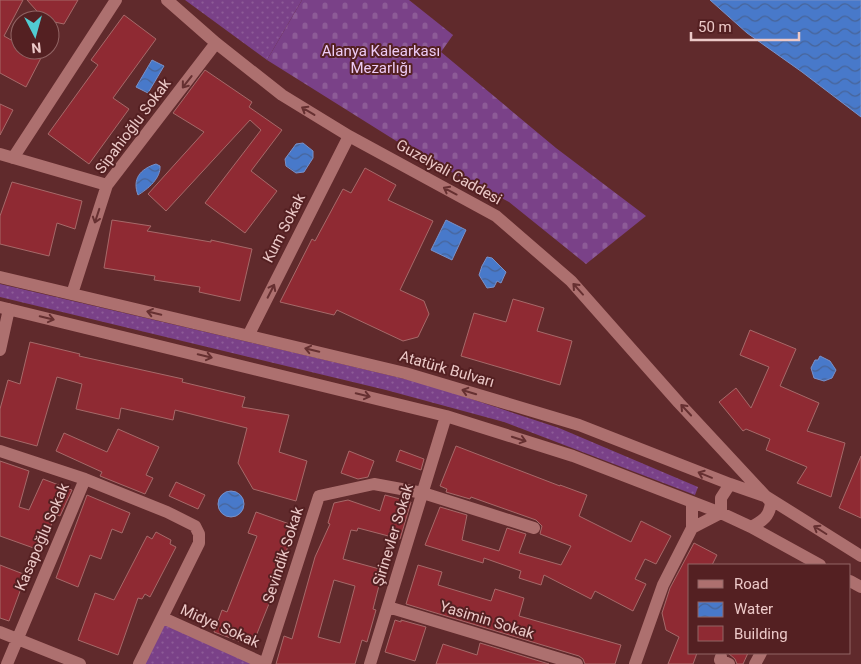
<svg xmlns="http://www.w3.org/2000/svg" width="861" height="664" font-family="Roboto,sans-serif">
<defs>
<pattern id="grass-dots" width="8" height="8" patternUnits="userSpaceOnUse" patternTransform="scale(1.25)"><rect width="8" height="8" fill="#7a4188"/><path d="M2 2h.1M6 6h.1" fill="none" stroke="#8d5b97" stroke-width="1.8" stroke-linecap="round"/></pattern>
<pattern id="cemetery-stones" width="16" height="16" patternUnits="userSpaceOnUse" patternTransform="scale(1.25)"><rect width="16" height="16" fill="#7a4188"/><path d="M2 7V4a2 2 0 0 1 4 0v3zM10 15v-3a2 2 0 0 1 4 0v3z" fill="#8d5b97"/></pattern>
<pattern id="water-waves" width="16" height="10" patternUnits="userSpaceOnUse" patternTransform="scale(1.25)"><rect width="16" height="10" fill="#4879ca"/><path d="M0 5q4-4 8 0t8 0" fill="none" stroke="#486498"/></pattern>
</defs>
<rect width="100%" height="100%" fill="#602a2c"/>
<path fill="url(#grass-dots)" d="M185 0H302L267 60Z
M0 284 296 353 426 384 559 428 698 487 695 495 504 422 386 390 0 297Z
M163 623 255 664H143Z"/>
<path fill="url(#cemetery-stones)" d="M302 0H409L453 35 441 52 556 148 646 216 586 264 509 202 417 154 267 60Z"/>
<path fill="url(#water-waves)" stroke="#7991c9" d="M710 0H861V117L802 72 747 33Z
M152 60 164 66 148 93 136 87Z
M303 143 313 151V158L304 172 296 173 286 166 285 159 296 144Z
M156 164 160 166C161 178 148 189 138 195 132 179 140 169 156 164Z
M446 220 466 230 452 260 431 250Z
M487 257 492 258 506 272 501 283 497 281 494 287 487 288 479 275 482 266Z
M820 356 830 361 836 370 832 378 824 381 814 378 811 368 815 360H818Z
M218 504a13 13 0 1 1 26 0a13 13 0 1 1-26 0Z"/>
<path fill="#8f2a33" stroke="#a66969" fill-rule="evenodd" d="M0 0H23L4 36 20 45V50H30L42 56 26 87 0 73Z
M27 0H78L64 24 45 20Z
M124 15 156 39 113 98 129 109 89 164 48 134 98 65 91 60Z
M205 70 252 102 249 107 282 130 251 171 277 191 245 233 205 203 261 130 250 120 166 211 148 194 204 132 173 113Z
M0 104 13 110 0 135Z
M365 168 396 185 388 200 433 221 400 290 424 301 429 314 418 337 403 341 337 310 334 315 280 302 312 239 315 241 343 189 351 193Z
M12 182 82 201 75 229 57 223 49 256 0 244V216Z
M112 220 151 226 147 231 211 242V240L252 249 240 301 199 292 200 287 154 280 155 276 104 268Z
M513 299 544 308 537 331 572 341 560 385 461 356 474 313 506 322Z
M750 330 796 349 780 386 819 403 807 431 845 443 831 497 797 483 807 467 766 450 770 439 746 429 743 431 719 402 736 388 751 408 769 367 740 355Z
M30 342 80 354 79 356 183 379 182 382 245 397 242 407 289 415 279 452 307 461 296 501 253 489 238 463 247 428 175 410 173 420 121 408 119 419 76 409 82 384 57 377 37 446 0 436V409L8 380 20 384Z
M118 429 159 447 146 475 153 478 145 494 100 476 102 472 56 451 64 433 107 452Z
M456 446 560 486V485L587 495 579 516 631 542 641 521 671 536 656 564 645 559 635 579 646 584 633 611 595 591 591 599 544 575 541 585 519 578 521 571 484 558 483 563 425 545 440 507 467 515 462 540 499 551 507 528 526 534 519 553 561 565 571 546 540 534 542 526 536 520 471 497 470 499 446 492 447 489 440 486Z
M400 450 424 459 421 470 396 461Z
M349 451 374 461 368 477 358 479 341 473Z
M861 456V518L839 508Z
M0 461 29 471 19 507 29 510 43 479 72 490 60 516 55 514 42 551 0 536Z
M176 482 205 495 198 509 169 496Z
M87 495 130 513 122 533 112 529 101 559 90 555 78 587 56 578Z
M385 495 411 502 400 539 358 528 357 531 351 530 343 559 383 570 373 609 376 610 367 642 362 640 355 664H276L284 636 292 639 315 557 330 524 328 523 334 503 348 500 380 511ZM334 580 355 586 340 643 318 637Z
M256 512 295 526 284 558 287 559 252 646 214 632 222 610 227 612 257 536 248 533Z
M156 532 171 540 170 544 176 547 150 597 145 594 142 599 138 598 118 655 78 640 95 593 114 600 147 536 152 539Z
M694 543 717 555 712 565H690V653H697L693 664H668L679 637 666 630 662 613 670 588Z
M0 565 26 575 9 621 0 618Z
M418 565 442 572 438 585 491 601 495 589 524 598 519 616 621 645 615 664H585L583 659 579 656 406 604Z
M395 620 401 622V620L426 627 415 661 385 652Z
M480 643 549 664H436L443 644 477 655Z
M728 653H748L743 664H737L735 659Z"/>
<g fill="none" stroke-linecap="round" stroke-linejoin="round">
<path stroke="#ad706f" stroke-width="12" d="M167 0 216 43 282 95 349 136 496 216 571 281 679 403 771 502C770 516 763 521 751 527
M0 154 107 185
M13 158 116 0
M0 277 405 373 579 425 730 484 767 497 861 556
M72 294 107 185 216 43
M0 307 446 416 573 456 721 513 751 527 820 565
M249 334 349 136
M0 350 9 309
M0 451 85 479 167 512 195 526 199 534V543L139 664
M692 528 721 513V498L730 484
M850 581 861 587
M388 607 577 664
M163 618 265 664
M0 632 80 664
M721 657 720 660 729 664
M7 664 85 479
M265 664 319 496 374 484 423 493 534 528
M370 664 446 416
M635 664 663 585 692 528V502
M755 664 761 653"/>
</g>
<defs><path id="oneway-shaft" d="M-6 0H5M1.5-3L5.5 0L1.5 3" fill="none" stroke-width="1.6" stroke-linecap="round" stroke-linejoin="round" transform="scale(1.25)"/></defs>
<g stroke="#663031">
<use href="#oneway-shaft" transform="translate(187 82) rotate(128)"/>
<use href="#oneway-shaft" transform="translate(308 111) rotate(-149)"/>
<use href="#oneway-shaft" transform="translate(450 191) rotate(-152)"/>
<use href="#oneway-shaft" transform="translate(97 216) rotate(108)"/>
<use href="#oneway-shaft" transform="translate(578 289) rotate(-132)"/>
<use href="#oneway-shaft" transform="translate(271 291) rotate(-63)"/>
<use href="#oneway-shaft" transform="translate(154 313) rotate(-167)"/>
<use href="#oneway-shaft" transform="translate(47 318) rotate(14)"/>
<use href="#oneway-shaft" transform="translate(312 350) rotate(-166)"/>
<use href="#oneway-shaft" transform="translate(205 356) rotate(14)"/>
<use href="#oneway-shaft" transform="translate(469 392) rotate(-163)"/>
<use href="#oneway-shaft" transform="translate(363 395) rotate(14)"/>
<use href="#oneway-shaft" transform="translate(686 410) rotate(-133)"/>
<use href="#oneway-shaft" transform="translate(519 439) rotate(18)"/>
<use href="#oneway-shaft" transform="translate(705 475) rotate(-158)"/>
<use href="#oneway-shaft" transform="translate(820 530) rotate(-148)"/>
</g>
<g text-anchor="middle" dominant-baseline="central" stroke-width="4" stroke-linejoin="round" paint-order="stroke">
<g font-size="15" fill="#edcbf5" stroke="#542022">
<text x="381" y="51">Alanya Kalearkası<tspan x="381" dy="17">Mezarlığı</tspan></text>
</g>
<g font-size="15" fill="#ecc9c8" stroke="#542022">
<text transform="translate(133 126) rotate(-53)">Sipahioğlu Sokak</text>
<text transform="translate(449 172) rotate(29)">Guzelyali Caddesi</text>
<text transform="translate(284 228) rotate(-63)">Kum Sokak</text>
<text transform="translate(447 369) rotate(16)">Atatürk Bulvarı</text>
<text transform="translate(393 535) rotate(-73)">Şirinevler Sokak</text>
<text transform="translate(42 537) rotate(-67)">Kasapoğlu Sokak</text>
<text transform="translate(283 555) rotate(-72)">Sevindik Sokak</text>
<text transform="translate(487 620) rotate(17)">Yasimin Sokak</text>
<text transform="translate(220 626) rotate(24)">Midye Sokak</text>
</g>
</g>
<rect x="688" y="564" width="162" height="90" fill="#542022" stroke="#916464"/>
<rect x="698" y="580" width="25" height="8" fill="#ad706f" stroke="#916464"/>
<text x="734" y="589" font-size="15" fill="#ecc9c8">Road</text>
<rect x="698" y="602" width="25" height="15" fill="url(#water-waves)" stroke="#916464"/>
<text x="734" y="614" font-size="15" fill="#ecc9c8">Water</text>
<rect x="698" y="626" width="25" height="15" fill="#8f2a33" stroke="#916464"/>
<text x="734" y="639" font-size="15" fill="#ecc9c8">Building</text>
<g transform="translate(35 35) rotate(174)"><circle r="24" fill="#542022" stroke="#916464"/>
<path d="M0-4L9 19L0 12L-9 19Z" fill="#51ccd2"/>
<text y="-8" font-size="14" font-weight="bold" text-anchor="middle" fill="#ecc9c8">N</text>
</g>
<path d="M691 32v8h108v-8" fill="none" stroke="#ecc9c8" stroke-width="2.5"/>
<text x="698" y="32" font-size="15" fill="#ecc9c8" stroke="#542022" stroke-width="4" paint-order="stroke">50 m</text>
</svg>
